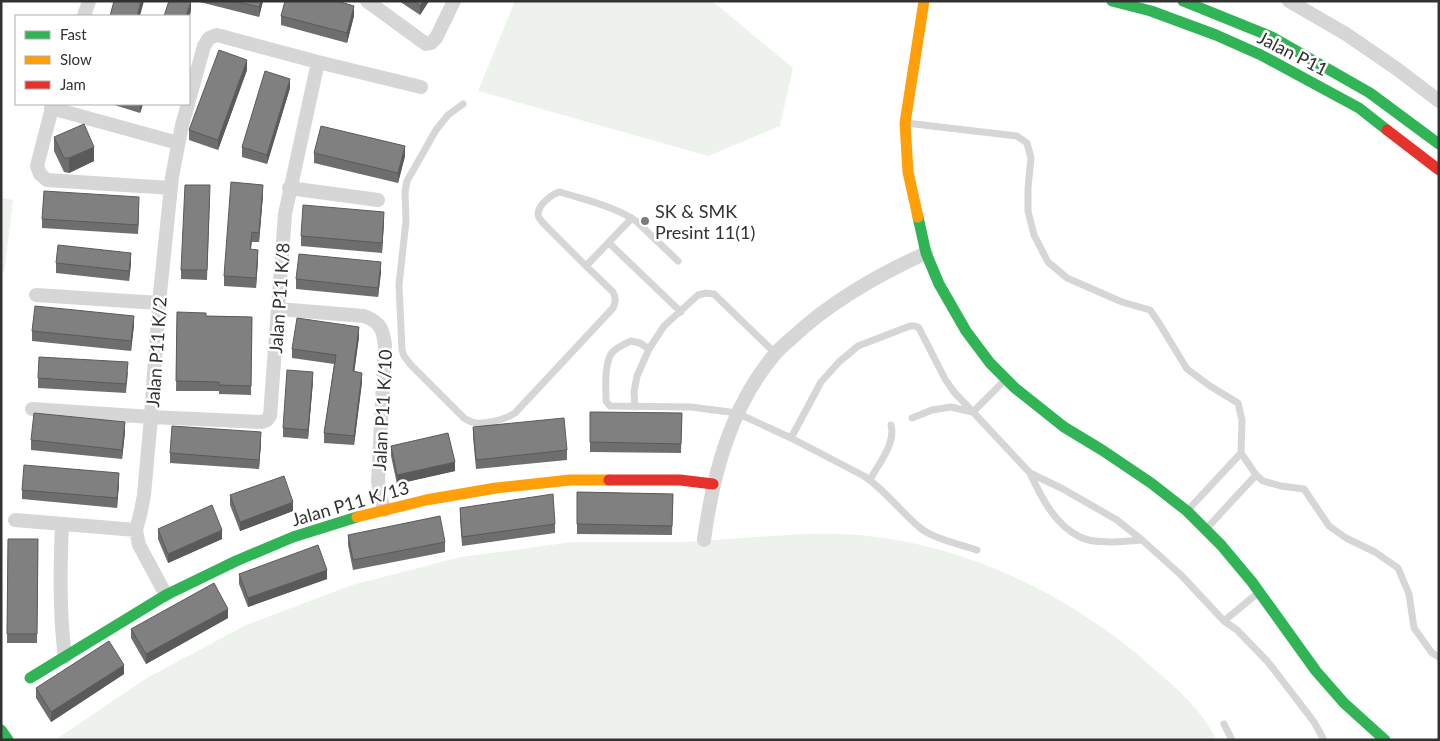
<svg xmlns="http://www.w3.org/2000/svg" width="1440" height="741" font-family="Lato,sans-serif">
<rect width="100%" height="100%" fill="#fff"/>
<path fill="#eef2ec" d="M515 1H712L793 68 780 126 708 156 478 91Z
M1 198 13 200 4 273H1Z
M800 534C823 534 845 533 868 536 972 547 1075 598 1152 667 1177 688 1202 711 1217 740H55L147 678 246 625 352 585 461 557 572 542H685Z"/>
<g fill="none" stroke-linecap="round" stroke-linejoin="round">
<path stroke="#d6d6d6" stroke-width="7" d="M463 104 448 115 436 130 407 181 405 192 406 221 399 285 402 350 404 356 410 364 464 418C465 419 471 422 472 422 482 426 506 419 515 413L613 308C616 301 616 298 613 292L586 266
M906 123 1017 136 1027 143 1031 158 1028 188V211L1034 235 1048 262 1067 278 1122 302 1150 310 1159 323 1187 369 1210 386 1238 403 1242 420 1241 453 1256 475 1263 481 1281 486 1304 489 1329 526 1346 538 1375 552 1398 568 1409 594 1414 628 1432 653 1439 657
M632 218 586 266 544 224C542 221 538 218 538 214 538 205 553 193 560 192 585 200 614 206 636 221L678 261
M609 243 681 312
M649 349 640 343 631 341C624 344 615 348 611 354 604 367 606 387 606 401L610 406 691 407 737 413 791 438 864 476C885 490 900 511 919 527 933 539 960 544 977 550
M1004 381 973 412 1030 473 1063 489 1117 520 1142 540 1181 575 1224 621 1237 630 1268 662 1314 722 1324 740
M635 407 634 392 637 376 649 349 664 326 698 295 706 293 714 294 775 353
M912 418 932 410 951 407 972 412
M791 438 821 382 839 362 858 346 910 326H915L919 328 945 379 954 392 973 412
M1030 473C1041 497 1055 525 1080 537 1096 545 1125 541 1142 540
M870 480C878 464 896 444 891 425
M1189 509 1241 453
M1207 528 1256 475
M1224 621 1259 592
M1224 724 1232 740"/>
<path stroke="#d6d6d6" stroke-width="14" d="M367 1 426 44 431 43 436 38 454 1
M1289 1 1346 34 1397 69 1439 101
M84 16 89 1
M189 100 204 46 209 38 217 35 318 62 421 87
M53 104 37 166 40 174 47 180 171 188
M51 108 178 143
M289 188 378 200
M36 295 159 303
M278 309 364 316C380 322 383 329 385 345L378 481 380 497 385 510
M32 409 151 417 262 422 267 420 270 416 285 214 318 62
M15 520 136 530
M62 524C60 568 59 613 65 657
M704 540C713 473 731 406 775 354 780 348 786 343 792 338 831 301 878 275 926 253
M166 595 139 545 136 530 141 511 144 495 151 417 159 303 172 177 182 125 188 104"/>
<path stroke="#30b455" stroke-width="11" d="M1112 1 1151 11 1216 35 1261 55 1359 108 1387 130
M1183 1 1272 37 1370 93 1439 144
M918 217 926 253 939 284 966 331 990 363 1015 388 1064 427 1102 450 1151 483 1187 511 1221 545 1252 582 1316 671 1344 703 1385 740
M30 678 166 595 236 561 293 537 357 517
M1 730 8 740"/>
<path stroke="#ff9f0a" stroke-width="11" d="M918 217 908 172 905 123 924 1
M357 517 426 500 496 488 570 480H609"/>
<path stroke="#e5322d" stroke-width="11" d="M1387 130 1439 170
M609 480H680L713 484"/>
</g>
<path fill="#6e6e6e" d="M196 1H263L259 17Z
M399 1H429L420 15Z
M281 16H354L347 43 281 25Z
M247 70 218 150 189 140V130Z
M290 88 267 164 242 157V147Z
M111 104H143L140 113Z
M54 137 94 161 69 173 64 172 54 151Z
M314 153 405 156 398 183 314 163Z
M210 195 207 280 181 279V270Z
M263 195 259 242H252L251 249 258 259 256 288 224 286V276Z
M139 207 138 234 42 228V219Z
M384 221 382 253 301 246V236Z
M56 263H131L129 281 56 273Z
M381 272 378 297 296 289V279Z
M177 312 206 316 252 317 251 395 219 394V391H176Z
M134 325 131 351 32 341V331Z
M359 337 354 372 362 382 354 445 324 443V433L334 364 292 358V349Z
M128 372 126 393 38 388V378Z
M313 381 308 439 283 437V428Z
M590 412 682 413 681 453 590 452Z
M473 427 567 450V460L476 469 473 437Z
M125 432 122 459 31 450V440Z
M261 442 259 469 170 463V453Z
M391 446 455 471 397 484 391 456Z
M119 483 117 508 22 499V490Z
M577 492 673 494 672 535 577 534Z
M230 495 293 511 240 531 230 505Z
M460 508 555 524V533L462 546 460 518Z
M158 529 222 539 168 563 158 539Z
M348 535 445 542V552L353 570 348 545Z
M8 539H38L37 643H7Z
M239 574 327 579 248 607 239 584Z
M228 618 146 664 131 638V629Z
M124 674 51 722 36 698V688Z"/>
<path fill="#5a5a5a" d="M141 1H144L140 16H137Z
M191 1V11L189 19V16H186Z
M261 1H263L259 17V7Z
M423 1H429L420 15V6Z
M354 6V16L347 43V33Z
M247 60V70L218 150V140Z
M290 79V88L267 164V155Z
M140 104H143L140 113Z
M405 146V156L398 183V173Z
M94 147V161L69 173V158Z
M263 185V195L259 242V233Z
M139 197V207L138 234V225Z
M384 212V221L382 253V243Z
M258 250V259L256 288V278Z
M131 253V263L129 281V271Z
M381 262V272L378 297V288Z
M134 316V325L131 351V341Z
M359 327V337L353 381V371Z
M313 372V381L308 439V430Z
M362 373V382L354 445V436Z
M125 422V432L122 459V450Z
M261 432V442L259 469V460Z
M455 462V471L397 484V475Z
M119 473V483L117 508V498Z
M293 502V511L240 531V522Z
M222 530V539L168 563V554Z
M327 570V579L248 607V598Z
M228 609V618L146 664V654Z
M124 665V674L51 722V712Z"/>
<path fill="#808080" stroke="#5a5a5a" d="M114 1H141L137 16H110Z
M169 1H191L186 16H164Z
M234 1H261L259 7Z
M285 1H337L354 6 347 33 281 16Z
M414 1H423L420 6Z
M219 50 247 60 218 140 189 130Z
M265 71 290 79 267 155 242 147Z
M84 124 94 147 69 158H64L54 137Z
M321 126 405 146 398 173 314 153Z
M231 182 263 185 259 233 252 232 250 249 258 250 256 278 224 276Z
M185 185H210L207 270H181Z
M44 191 139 197 138 225 42 219Z
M303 205 384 212 382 243 301 236Z
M58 245 131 253 129 271 56 263Z
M299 254 381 262 378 288 296 279Z
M35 306 134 316 131 341 32 331Z
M177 312 206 313V316L252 317 251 386 219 385V382L176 381Z
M297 318 359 327 353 371 362 373 354 436 324 433 336 355 292 349Z
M39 357 128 362 126 384 38 378Z
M287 370 313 372 308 430 283 428Z
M590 412 682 413 681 444 590 442Z
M34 413 125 422 122 450 31 440Z
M564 418 567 450 476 460 473 427Z
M172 426 261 432 259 460 170 453Z
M448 433 455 462 397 475 391 446Z
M24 465 119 473 117 498 22 490Z
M284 476 293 502 240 522 230 495Z
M577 492 673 494 672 526 577 524Z
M553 494 555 524 462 537 460 508Z
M212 505 222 530 168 554 158 529Z
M440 516 445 542 353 560 348 535Z
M8 539H38L37 634H7Z
M318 545 327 570 248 598 239 574Z
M214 583 228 609 146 654 131 629Z
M109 641 124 665 51 712 36 688Z"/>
<circle fill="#7a7a7a" stroke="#fff" stroke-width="2" cx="645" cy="221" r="5"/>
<g text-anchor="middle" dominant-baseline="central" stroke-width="5" stroke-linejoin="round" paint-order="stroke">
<g font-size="18" fill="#323232" stroke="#fff">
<text transform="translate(1293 53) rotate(27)">Jalan P11</text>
<text transform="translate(279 298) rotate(-86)">Jalan P11 K/8</text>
<text transform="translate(156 352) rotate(-86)">Jalan P11 K/2</text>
<text transform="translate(382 410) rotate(-87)">Jalan P11 K/10</text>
<text transform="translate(350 503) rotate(-16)">Jalan P11 K/13</text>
</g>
<g font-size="18" fill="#323232" stroke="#fff" text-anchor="start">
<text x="655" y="211">SK &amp; SMK<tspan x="655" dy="21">Presint 11(1)</tspan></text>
</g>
</g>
<rect width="1440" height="741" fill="none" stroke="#323232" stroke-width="5"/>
<rect x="15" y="15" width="175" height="90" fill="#ffffff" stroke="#adadad"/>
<rect x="25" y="31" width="25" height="8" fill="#30b455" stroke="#adadad"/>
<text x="60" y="40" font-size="15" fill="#323232">Fast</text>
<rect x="25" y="56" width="25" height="8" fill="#ff9f0a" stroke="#adadad"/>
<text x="60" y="65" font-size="15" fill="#323232">Slow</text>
<rect x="25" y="81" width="25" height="8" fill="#e5322d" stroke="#adadad"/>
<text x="60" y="90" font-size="15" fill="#323232">Jam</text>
</svg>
